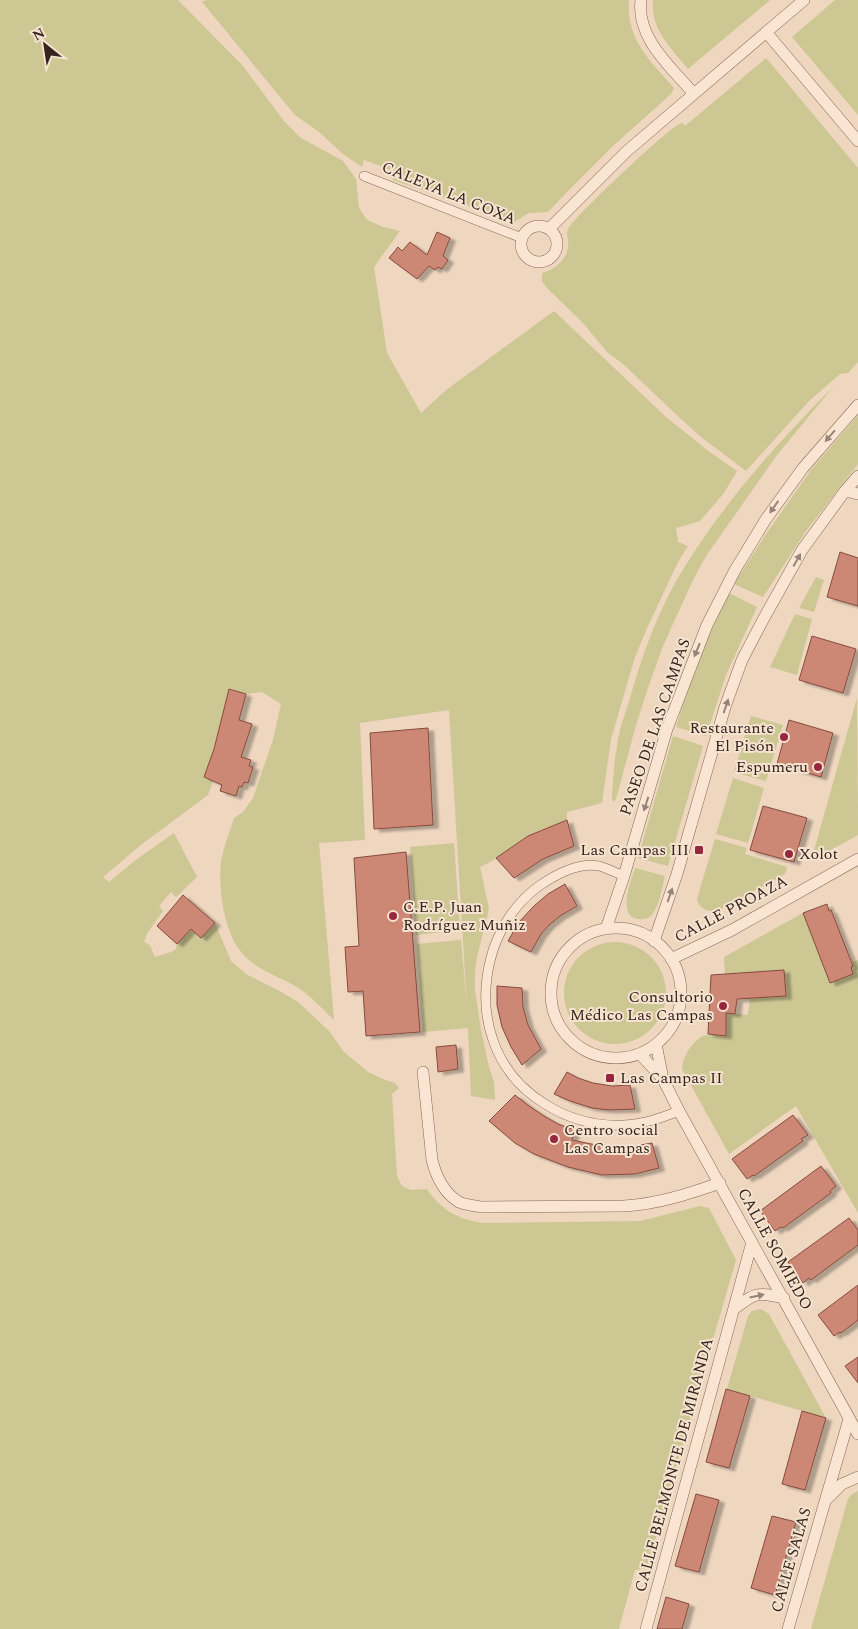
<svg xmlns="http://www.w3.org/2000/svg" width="858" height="1629" font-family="Spectral,serif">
<defs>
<filter id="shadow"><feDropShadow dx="5.5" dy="3" stdDeviation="1" flood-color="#0004"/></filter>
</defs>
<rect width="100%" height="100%" fill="#eed6bf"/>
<path fill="#ccc793" d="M0 0H178L243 66 284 121 301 138 343 161 356 179 359 208 367 220 383 227 400 231 374 267 387 353 421 413 446 390 554 311 666 417 707 450 737 471 724 493 700 521 676 528 678 542 688 546 678 562 647 628 635 657 611 739 602 803 567 812V820L528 836 492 861 480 867 489 909 477 957 475 972V990L481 1030 489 1067 494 1082 495 1100 471 1096 468 1028 423 1032 417 944 461 940 467 1007 449 710 360 723 365 840 319 843 334 1020C323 1010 313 998 300 989 282 977 257 971 242 953 224 932 218 889 221 862 223 848 230 832 234 818L243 812 253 798 273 740 281 704 262 692 246 694 229 689 214 749 204 777 213 781 208 795 142 844 103 877 109 882 137 859 174 833 197 877 176 897 171 892 159 906 163 911 148 932 144 942 150 945 155 957 171 952 176 949 177 944 191 929 201 938 215 923 231 961 246 974 283 993 298 1002 329 1031 344 1052 368 1072 385 1080 395 1083 399 1088 392 1094 397 1176 402 1186 411 1190 427 1189C442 1211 458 1219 483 1223L640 1221 700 1206 709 1208 736 1260 647 1568 635 1570 619 1629H0Z
M206 0H629C626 40 650 60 674 88L671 94 613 146 566 193 548 212 529 213 514 222 393 180 394 171 364 160 362 167 343 154 319 132 295 115 202 2Z
M653 0H770L688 69C671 48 650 29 653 0Z
M835 0H858V115L792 37Z
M766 58 858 168V362L848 373 840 374 809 401 746 471 701 437 681 419 623 364 607 352 582 322 546 287 542 281V273C557 269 570 257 568 240 567 234 566 231 570 226 579 213 672 124 682 123L685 126Z
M834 386 777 455 706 556 693 580 663 646 648 688 636 725 616 799 613 802 612 798C613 781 614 763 617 746 619 731 624 716 629 702 642 654 660 605 687 563 728 498 779 441 834 386Z
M858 415V464L806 531 763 597 734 584 766 534 811 470Z
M816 577 824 580 814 612 799 608Z
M729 593 757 607 726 675 706 736 676 727C690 681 707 637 729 593Z
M795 614 812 619 797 675 770 667Z
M857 698 858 835 811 861Z
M751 716 783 725 766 781 734 772Z
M673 736 703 746 668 866 638 858Z
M733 778 764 788 748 843 716 834Z
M715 839 747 848 745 854 787 867 785 874 718 911C708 912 699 909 697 899Z
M454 843 460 930 416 935 410 847Z
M635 868 665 876C662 887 660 904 653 913 650 918 644 920 639 919 616 917 631 881 635 868Z
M803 913 830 983 853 974 851 962 858 960V1213L796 1106 729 1154 682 1069C682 1057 694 1038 706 1035 712 1034 719 1036 726 1036V1013L748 1015 750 998 786 996 784 970 725 974 724 957Z
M564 993a51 51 0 1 1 102 0a51 51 0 1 1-102 0Z
M761 1309 769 1314 826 1418 727 1389 748 1316 752 1311Z
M858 1491V1629H811L848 1499 852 1494Z"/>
<path fill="#cd8774" stroke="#864b3d" filter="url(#shadow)" d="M437 232 450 238 443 256 448 260 442 269 438 267 435 270 429 266 417 279 389 258 398 247 402 251 410 242 427 255Z
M840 552 858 558V606L827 597Z
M812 636 856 649 843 693 799 680Z
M229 689 246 694 239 720 252 724 241 757 251 760 249 766 253 767 248 783 244 782 242 787 239 786 236 796 220 791 222 785 204 777 214 749Z
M789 720 833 733 821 777 777 764Z
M428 728 433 825 374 829 370 733Z
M763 806 807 818 794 862 750 850Z
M567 820 574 846 543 859 514 878 496 858 528 836Z
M406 852 420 1032 366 1036 363 991 348 992 345 947 359 946 354 858Z
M565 884 577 906 560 916 549 925 541 934 531 952 508 941 519 922 534 906 548 894Z
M183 895 215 923 201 938 191 929 177 944 157 926Z
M827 904 829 911 831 910 853 966 851 967 853 974 830 983 803 913Z
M784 970 786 996 737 999 735 1014 726 1013V1036L708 1034 711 975Z
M497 986 522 988 523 1007 528 1025 541 1049 522 1065 511 1047 502 1027 497 1005Z
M456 1045 458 1069 438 1072 436 1047Z
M567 1072 578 1078 593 1083 612 1086 630 1085 635 1109 609 1110 592 1108 570 1101 554 1094Z
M515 1095 529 1106 544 1116 558 1124 575 1130 572 1140 601 1146H635L652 1143 659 1168 635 1174 602 1175 568 1167 534 1154 515 1143 489 1121Z
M793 1115 808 1135 801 1139 803 1141 754 1176 753 1175 747 1179 732 1159Z
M821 1166 836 1186 830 1191 831 1193 783 1228 781 1227 775 1231 760 1211Z
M849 1218 858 1230V1245L811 1280 809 1278 803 1283 788 1262Z
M858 1285V1320L841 1333 840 1332 834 1336 818 1315Z
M858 1357V1383L845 1366Z
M726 1389 750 1396 729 1468 706 1462Z
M802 1411 826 1418 805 1490 782 1484Z
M696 1494 719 1500 699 1572 675 1566Z
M772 1516 796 1522 775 1595 751 1588Z
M666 1597 689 1604 682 1629H657Z"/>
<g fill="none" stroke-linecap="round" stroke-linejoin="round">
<defs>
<path id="pedestrian" d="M364 176 522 238
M624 876C616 873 607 868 599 866 578 862 555 875 539 886 514 904 497 932 490 961 484 987 484 1015 493 1040 511 1094 569 1128 624 1125 644 1124 661 1118 679 1111"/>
<path id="minor" d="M641 0C636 38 671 67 693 93
M766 32 858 141
M521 244a18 18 0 1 1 36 0a18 18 0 1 1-36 0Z
M549 229 627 151 804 0
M845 491 858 494
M551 993a65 65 0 1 1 130 0a65 65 0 1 1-130 0Z
M606 929 624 876 667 729 707 625 735 570 766 519 803 468 858 405
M654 941 677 874 725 707 742 660 764 618 802 550 845 491 858 476
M671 959 732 930 858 859
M656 1044 663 1079 679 1111 858 1434
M640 1054 662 1078
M423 1072 432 1160C436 1176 444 1193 459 1202 466 1205 475 1206 482 1207L624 1206C658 1204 688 1194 720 1183
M734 1309C756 1292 757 1292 784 1298
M827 1499 842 1484 858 1477
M646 1629 752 1242
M788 1629 849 1419"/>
</defs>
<use href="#pedestrian" stroke="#876757" stroke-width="10"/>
<use href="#minor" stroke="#876757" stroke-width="12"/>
<use href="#pedestrian" stroke="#f9e5d2" stroke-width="9"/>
<use href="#minor" stroke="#f9e5d2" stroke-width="11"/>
</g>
<defs><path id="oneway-solid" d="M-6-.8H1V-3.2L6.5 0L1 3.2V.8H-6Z" transform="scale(1.25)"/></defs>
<g fill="#988477">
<use href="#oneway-solid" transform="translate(830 436) rotate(131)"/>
<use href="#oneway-solid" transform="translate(774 507) rotate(125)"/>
<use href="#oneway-solid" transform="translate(797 560) rotate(-61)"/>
<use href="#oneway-solid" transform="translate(697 650) rotate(112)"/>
<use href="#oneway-solid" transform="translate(726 706) rotate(-71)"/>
<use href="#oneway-solid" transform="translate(646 804) rotate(108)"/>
<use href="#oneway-solid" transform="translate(670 895) rotate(-71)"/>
<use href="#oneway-solid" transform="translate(757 1296) rotate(-12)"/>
</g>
<g fill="#96273f" stroke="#f5e2cf" stroke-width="2">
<circle cx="784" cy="737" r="5"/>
<circle cx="818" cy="767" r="5"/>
<rect x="694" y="845" width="10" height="10" rx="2.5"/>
<circle cx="789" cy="854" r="5"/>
<circle cx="393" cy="916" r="5"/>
<circle cx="723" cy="1006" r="5"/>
<rect x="605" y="1073" width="10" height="10" rx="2.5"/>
<circle cx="554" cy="1139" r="5"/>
</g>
<g text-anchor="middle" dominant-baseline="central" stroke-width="4" stroke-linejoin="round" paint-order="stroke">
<g font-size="16" fill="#36231c" stroke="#f5e2cf">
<text transform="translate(449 193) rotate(22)">CALEYA LA COXA</text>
<text transform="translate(655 727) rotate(-71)">PASEO DE LAS CAMPAS</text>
<text transform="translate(731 909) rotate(-28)">CALLE PROAZA</text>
<text transform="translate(775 1249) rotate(61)">CALLE SOMIEDO</text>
<text transform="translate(674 1465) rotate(-75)">CALLE BELMONTE DE MIRANDA</text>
<text transform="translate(791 1560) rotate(-74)">CALLE SALAS</text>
</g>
<g font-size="16" fill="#36231c" stroke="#f5e2cf" text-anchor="end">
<text x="774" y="728">Restaurante<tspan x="774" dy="18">El Pisón</tspan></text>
<text x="808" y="767">Espumeru</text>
<text x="689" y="850">Las Campas III</text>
<text x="799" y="854" text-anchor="start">Xolot</text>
<text x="403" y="907" text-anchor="start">C.E.P. Juan<tspan x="403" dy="18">Rodríguez Muñiz</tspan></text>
<text x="713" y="997">Consultorio<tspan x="713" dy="18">Médico Las Campas</tspan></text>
<text x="620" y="1078" text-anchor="start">Las Campas II</text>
<text x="564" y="1130" text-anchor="start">Centro social<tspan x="564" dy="18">Las Campas</tspan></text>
</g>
</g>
<g transform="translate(45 45) rotate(330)" stroke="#f5e2cf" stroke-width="4" paint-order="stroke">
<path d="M0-4L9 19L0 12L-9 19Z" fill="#36231c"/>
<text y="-8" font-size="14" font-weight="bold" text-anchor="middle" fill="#36231c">N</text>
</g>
</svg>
